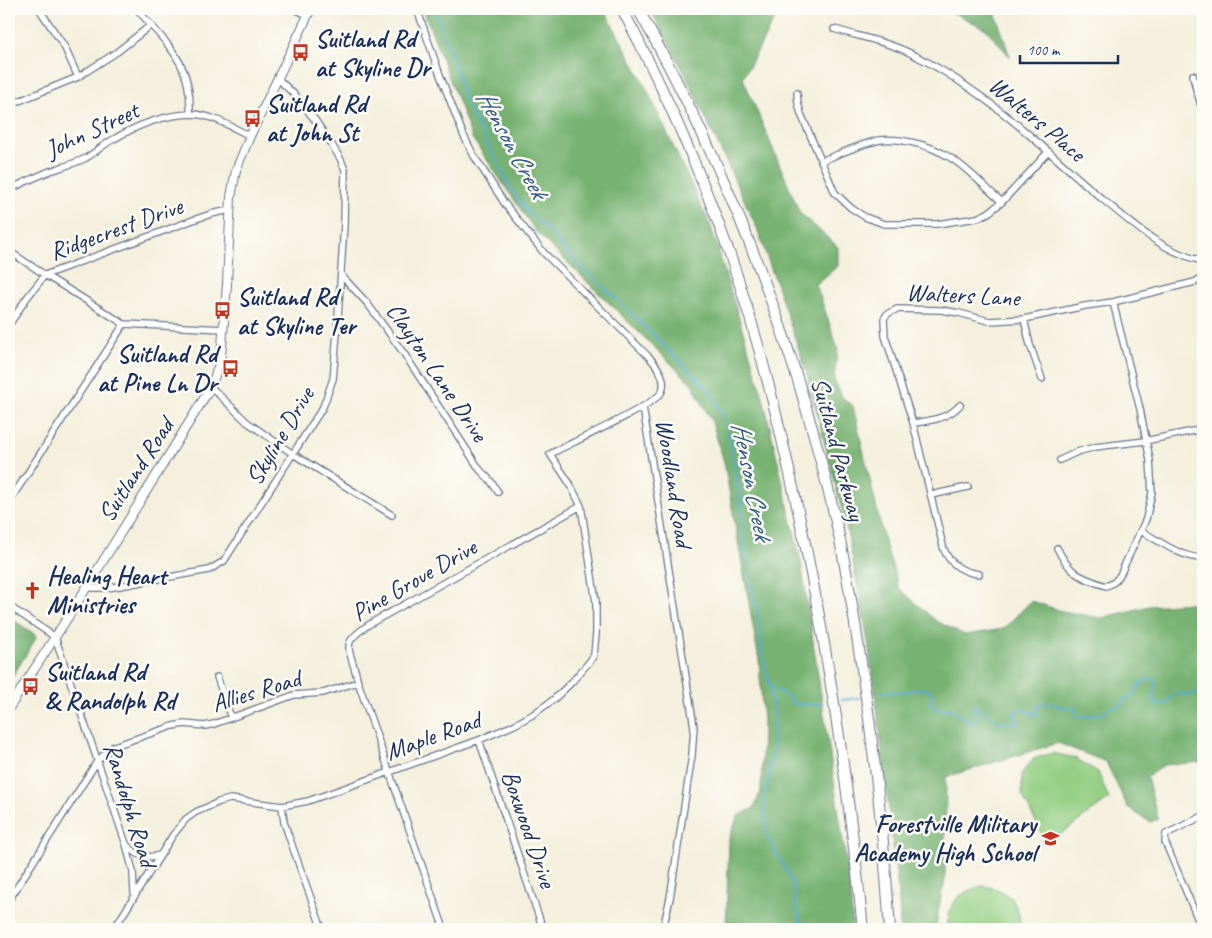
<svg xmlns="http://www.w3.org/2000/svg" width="1212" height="938" font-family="Caveat,sans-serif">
<rect width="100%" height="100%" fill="#fdfcf7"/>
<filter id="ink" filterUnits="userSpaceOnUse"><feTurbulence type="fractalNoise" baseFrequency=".02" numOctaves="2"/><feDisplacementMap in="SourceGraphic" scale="10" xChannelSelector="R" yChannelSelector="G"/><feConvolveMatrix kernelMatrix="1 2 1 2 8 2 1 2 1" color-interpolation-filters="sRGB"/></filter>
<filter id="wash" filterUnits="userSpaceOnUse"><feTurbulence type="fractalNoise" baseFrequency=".0096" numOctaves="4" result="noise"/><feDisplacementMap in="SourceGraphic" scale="20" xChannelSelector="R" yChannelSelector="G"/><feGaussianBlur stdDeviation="1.12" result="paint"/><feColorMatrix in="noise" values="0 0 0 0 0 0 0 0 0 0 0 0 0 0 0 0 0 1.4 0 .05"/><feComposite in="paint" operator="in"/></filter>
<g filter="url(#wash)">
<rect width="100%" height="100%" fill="#f4f0dd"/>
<path fill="#94cf84" stroke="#587f71" d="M1052 753 1075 758 1098 772 1109 799 1054 839 1044 838 1022 795V773L1033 759Z
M981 886C1009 888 1019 902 1021 929H948C947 904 957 893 981 886Z"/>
<path fill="#77b272" stroke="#497068" d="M423 9H604L642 79 711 227 762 393 801 562 850 887 853 929H726L729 838 738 816 754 808 761 790 763 724 759 660 724 462 712 422 692 384 536 232 472 138Z
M650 9H780L743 78 800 213 838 247V266L816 284 838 349 834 378 842 397 853 406 884 540 899 588 936 621 965 635 1003 629 1031 601 1062 611 1101 618 1149 606 1203 602V762L1164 765 1147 777 1158 819 1150 822 1128 808 1106 762 1058 743 946 777 945 880 938 911 936 929H900L899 900 880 732 868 642 846 525 806 370 757 228 685 74Z
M946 9H994L1010 57 986 29Z
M9 617 33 633 36 637 35 640 9 682Z"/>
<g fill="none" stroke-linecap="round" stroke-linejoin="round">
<path stroke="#57abd3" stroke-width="2" d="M435 9 455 64 464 99 511 188 526 210 549 231 575 261 619 301 709 390 718 405 726 423 740 495 748 567 760 624 762 652 770 686 774 714 773 748 764 805 767 837 787 871 794 887 796 906 801 922 797 929
M770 686 790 698 794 704H823
M881 692H903L924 688 932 692 931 703 933 707 939 709H950L974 724 977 719 973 706 975 705C995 717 992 725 1019 723L1014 714 1020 709 1037 715V706C1046 701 1053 705 1062 707 1067 708 1070 707 1075 708L1076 715 1079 717 1102 714 1112 707 1122 705C1124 697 1128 700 1133 695 1141 687 1139 677 1154 679L1156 681 1154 700 1155 704 1164 705 1176 693 1188 695 1195 693H1203
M842 700 859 698"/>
</g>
</g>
<g filter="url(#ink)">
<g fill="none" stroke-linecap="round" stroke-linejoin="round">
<defs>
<path id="street" d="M39 9 64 46 78 77
M137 9C168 46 192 62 190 114
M294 9 308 15
M834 29C860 37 889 42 914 55 932 64 952 76 969 88 1016 120 1058 161 1101 198 1133 224 1162 252 1203 261
M1193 75 1194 81
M1195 85 1203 112
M797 93 798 103 801 114 835 193 851 208 865 217 884 224H937L977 218 988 213 1002 202 1048 152
M19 101 78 77 117 52 151 25
M821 161C840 154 860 144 880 140 890 139 900 140 910 142 953 150 971 175 1002 202
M9 190C22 183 36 177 50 171 62 167 74 164 86 158 96 152 104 144 114 139 136 126 164 115 190 114 211 114 232 127 250 136
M9 251 45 275 124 324 224 329
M341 275 367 303 405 355 480 470 490 480 498 492
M1024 319 1030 345 1042 379
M9 325 26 299 45 275 193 220 211 214 230 210
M211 387 247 422 293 454 392 515
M643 407 694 727 692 755 670 898 663 929
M913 423C930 421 949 418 960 405
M1060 460 1077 452 1095 447 1145 441 1203 429
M931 495 968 487
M9 502 124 324
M1141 531C1160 541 1181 558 1203 558
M1057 548C1070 574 1079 577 1106 586 1113 584 1116 581 1120 575L1146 519 1152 493 1150 460 1140 409 1113 302
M979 574C962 572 951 565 944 550L913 423 885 336 884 319 887 314 897 309 941 310 959 313 989 321 1024 319 1085 306 1113 302 1195 282 1203 277
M85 588H108L209 570 224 561 323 407 333 379 337 333 344 224 345 170 341 160 332 145 315 120 296 96 278 79
M9 606 55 637 126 844 133 872 134 893
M217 677 231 718
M479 740 543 929
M282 806 284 822 289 837 322 929
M128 846C139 857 145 859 160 855
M9 900 98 760 114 746 173 726 184 724 205 726 214 724 294 695 323 693 358 682
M114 929 173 835 186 819 196 812 219 802 230 799 282 806 308 801 479 740 514 725 532 715 553 700 571 683 590 661 594 655 596 633V602L581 506 570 484 550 454C569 444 653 406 661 393 668 381 658 367 650 358L544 253 505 204 474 156 463 134 440 75 417 9
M444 929 358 682C350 645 337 645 373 622L581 506
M1202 929 1165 842 1166 834 1203 816"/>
<path id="secondary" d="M9 708 72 611 211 387 220 361 222 346 227 284 231 197 236 170 250 136 311 9"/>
<path id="highway" d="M622 9C664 88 700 171 730 255 760 342 781 431 800 520 829 655 849 792 863 929
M638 9C723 160 788 325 829 493 844 551 853 610 862 669 875 756 884 842 890 929"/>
</defs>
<use href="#street" stroke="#67738a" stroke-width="8"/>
<use href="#secondary" stroke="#67738a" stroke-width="10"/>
<use href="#highway" stroke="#67738a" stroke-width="12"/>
<use href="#street" stroke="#fff" stroke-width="5.5"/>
<use href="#secondary" stroke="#fff" stroke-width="8"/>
<use href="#highway" stroke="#fff" stroke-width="10"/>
</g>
</g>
<defs>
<symbol id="bus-bare" viewBox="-9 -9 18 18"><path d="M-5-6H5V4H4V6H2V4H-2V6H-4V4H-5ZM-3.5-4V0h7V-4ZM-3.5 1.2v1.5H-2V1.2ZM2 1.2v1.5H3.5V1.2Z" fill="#c8321e" stroke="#fdfcf7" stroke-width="2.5" paint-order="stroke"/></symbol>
<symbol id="church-bare" viewBox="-9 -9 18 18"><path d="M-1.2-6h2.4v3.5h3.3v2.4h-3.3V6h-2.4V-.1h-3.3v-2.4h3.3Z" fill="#c8321e" stroke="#fdfcf7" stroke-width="2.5" paint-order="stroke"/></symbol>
<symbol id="school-bare" viewBox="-9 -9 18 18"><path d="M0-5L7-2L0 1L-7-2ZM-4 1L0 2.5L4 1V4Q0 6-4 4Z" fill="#c8321e" stroke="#fdfcf7" stroke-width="2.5" paint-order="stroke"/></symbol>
</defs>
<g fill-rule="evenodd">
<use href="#bus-bare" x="288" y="40" width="25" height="25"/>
<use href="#bus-bare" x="240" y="106" width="25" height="25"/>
<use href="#bus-bare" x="210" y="298" width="25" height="25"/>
<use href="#bus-bare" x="218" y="356" width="25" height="25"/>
<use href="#church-bare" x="20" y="578" width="25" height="25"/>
<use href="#bus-bare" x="18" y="674" width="25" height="25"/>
<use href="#school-bare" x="1038" y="826" width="25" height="25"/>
</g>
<g text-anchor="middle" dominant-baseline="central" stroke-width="5" stroke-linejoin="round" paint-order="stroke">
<g font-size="25" font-weight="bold" fill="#1b2f5e" stroke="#fdfcf7" text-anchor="start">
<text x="315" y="39">Suitland Rd<tspan x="315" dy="29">at Skyline Dr</tspan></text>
<text x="266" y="104">Suitland Rd<tspan x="266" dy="29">at John St</tspan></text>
<text x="237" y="297">Suitland Rd<tspan x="237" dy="29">at Skyline Ter</tspan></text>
<text x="217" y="354" text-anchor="end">Suitland Rd<tspan x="217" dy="29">at Pine Ln Dr</tspan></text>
<text x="47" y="576">Healing Heart<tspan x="47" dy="29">Ministries</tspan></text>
<text x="45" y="672">Suitland Rd<tspan x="45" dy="29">&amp; Randolph Rd</tspan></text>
<text x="1036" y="824" text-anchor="end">Forestville Military<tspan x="1036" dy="29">Academy High School</tspan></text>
</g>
<g font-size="25" fill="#1b2f5e" stroke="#fdfcf7">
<text transform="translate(1037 119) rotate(40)">Walters Place</text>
<text transform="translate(92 130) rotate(-25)">John Street</text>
<text transform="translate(116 229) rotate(-20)">Ridgecrest Drive</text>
<text transform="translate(963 295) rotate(3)">Walters Lane</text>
<text transform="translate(437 372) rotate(56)">Clayton Lane Drive</text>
<text transform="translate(280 436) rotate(-59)">Skyline Drive</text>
<text transform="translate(838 449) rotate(75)">Suitland Parkway</text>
<text transform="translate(136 470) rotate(-57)">Suitland Road</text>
<text transform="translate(674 483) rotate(81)">Woodland Road</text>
<text transform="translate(414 580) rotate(-30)">Pine Grove Drive</text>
<text transform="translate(256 691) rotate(-17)">Allies Road</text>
<text transform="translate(433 736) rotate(-20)">Maple Road</text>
<text transform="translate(130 805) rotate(73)">Randolph Road</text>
<text transform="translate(529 829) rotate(71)">Boxwood Drive</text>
</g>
<g font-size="26" font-style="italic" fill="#305a87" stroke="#fdfcf7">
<text transform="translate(512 144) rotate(61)">Henson Creek</text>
<text transform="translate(752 481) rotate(79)">Henson Creek</text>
</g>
</g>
<rect width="1212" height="938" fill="none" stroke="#fdfcf7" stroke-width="30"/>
<path d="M1020 55v8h98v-8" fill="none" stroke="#1b2f5e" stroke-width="2.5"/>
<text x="1027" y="55" font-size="15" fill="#1b2f5e" stroke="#fdfcf7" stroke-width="4" paint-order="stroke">100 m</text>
</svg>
